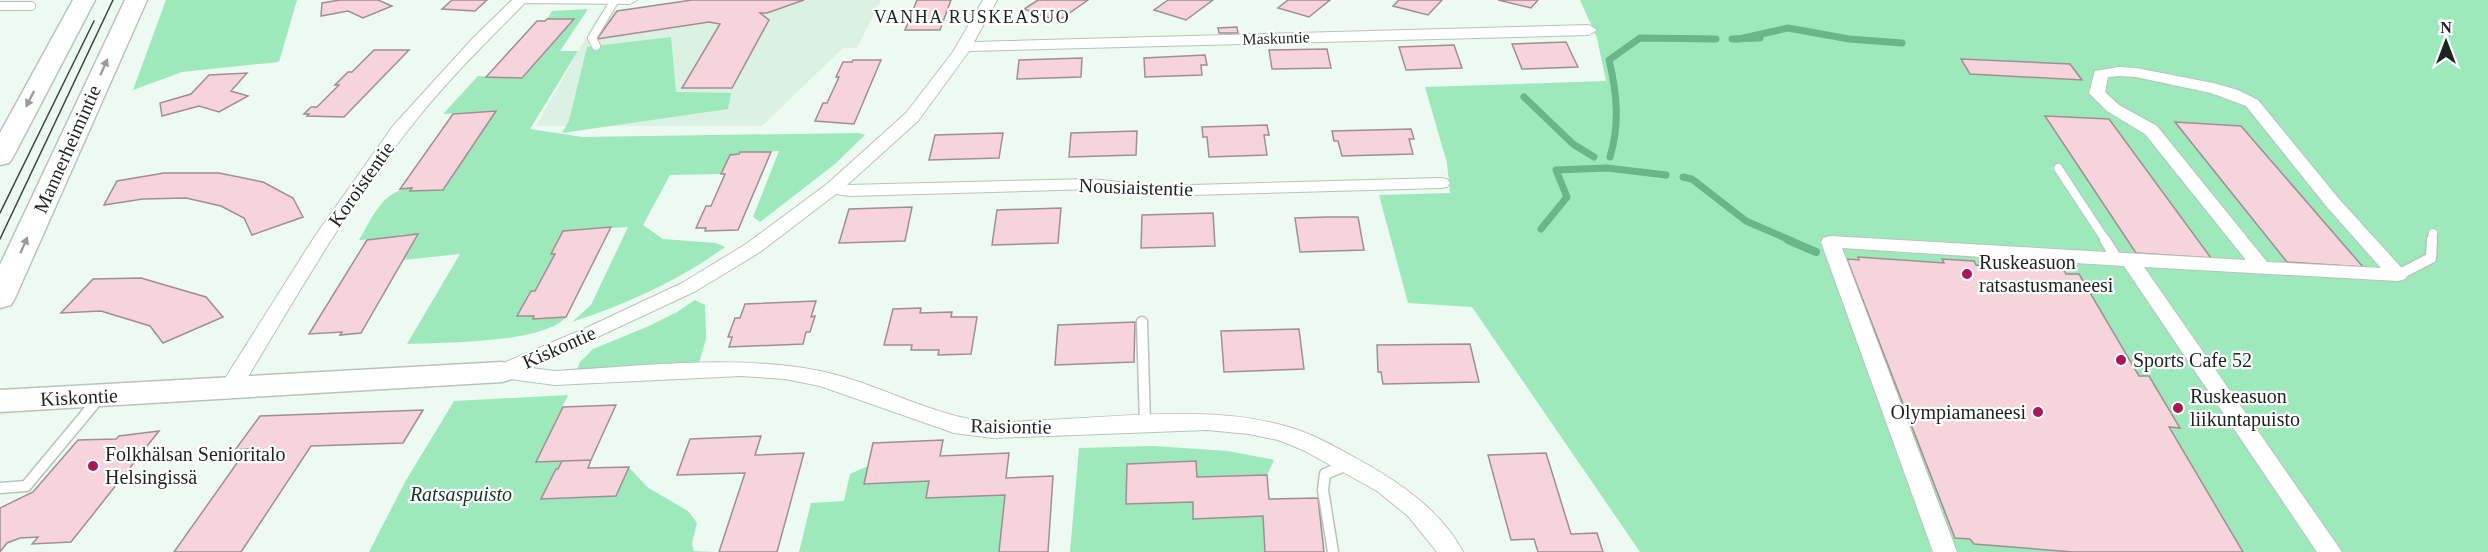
<svg xmlns="http://www.w3.org/2000/svg" width="2488" height="552" font-family="Georgia,serif">
<rect width="100%" height="100%" fill="#ecfaf1"/>
<path fill="#dbf1e2" d="M692 0H881L857 48H843L762 126H536L601 11H617Z"/>
<path fill="#9de9bb" d="M166 0H297L279 62 182 72 133 90Z
M1580 0H2488V552H1640L1472 307 1408 303 1379 195 1450 193 1447 163 1425 87 1606 81 1597 38Z
M588 9 560 51H578L530 129 582 137 859 133 865 135 835 164 760 222 753 217 779 151 730 155 721 174 670 175 643 225 663 239 716 243 725 247C678 281 627 304 572 322L591 305 628 227 563 231 551 254H555L535 291H530L517 316H534L533 318 566 317C545 343 442 343 407 344L460 254 403 260 417 234 399 235 397 238 359 240C373 217 382 190 412 188L411 191 443 190 495 111 443 114 478 76 523 78 573 20 547 19 552 11Z
M671 37 676 92 731 93 728 109 562 133 569 121 587 47Z
M695 300 705 305 706 339 699 363 576 372 580 362 593 349 649 326 677 312Z
M568 395 536 462 562 461 558 469H555L542 499 616 496 629 467 647 487 688 511 697 523 692 543 694 551 714 552H369L405 482 454 401Z
M1153 446 1228 451 1274 460 1267 475 1197 477 1196 461 1127 464 1126 504 1193 502V518L1263 516 1265 552H1070L1079 448Z
M868 466 864 484 929 481 1005 495 999 552H799L811 503 844 501 850 474Z"/>
<g fill="none" stroke-linecap="round" stroke-linejoin="round">
<path stroke="#68b689" stroke-width="7" d="M1732 39 1760 38
M1739 39 1788 28 1849 39 1902 43
M1524 97 1573 144 1594 157
M1610 157C1620 124 1617 93 1609 60L1640 38 1716 39
M1683 177 1692 179 1746 221 1792 241
M1541 229 1567 197 1556 170 1607 168 1666 175"/>
<path stroke="#68b689" stroke-width="8" d="M1788 240 1816 252"/>
</g>
<path fill="#f7d3db" stroke="#9f8f93" stroke-width="1.5" d="M340 0H378L392 6 363 18 348 11 321 16 322 3Z
M452 0H487L475 11 442 9Z
M692 0H804L767 13H760L769 20 732 88H682L720 24 709 22 597 39 617 11Z
M917 0H951L940 30H905Z
M1038 0H1088L1058 21 1024 9Z
M1168 0H1213L1186 20 1154 10Z
M1288 0H1330L1309 17 1278 8Z
M1399 0H1442L1428 15 1393 6Z
M1498 0H1538L1531 8Z
M547 19H574L522 78 486 77 537 21H545Z
M1237 27 1238 33H1219L1218 28Z
M1566 42 1578 67 1522 69 1512 44Z
M1454 45 1462 68 1406 70 1399 47Z
M1327 49 1331 68 1272 69 1269 50Z
M374 50H409L344 117 307 116 309 114H304L311 107H317L339 85H335L348 72H352Z
M1205 55 1207 65H1201L1202 75 1145 77 1144 58Z
M1082 58 1081 77 1017 79 1019 60Z
M1961 59 2070 64 2082 80 1970 74Z
M853 60H881L854 124 815 121 823 103H827L839 77H836L843 62H852Z
M247 73 231 91 248 96 219 112 199 106 162 116 160 103 191 94 209 75Z
M496 111 443 190 410 191 412 188 400 189 453 114Z
M2045 116 2109 119 2211 258 2136 253Z
M2175 122 2241 126 2363 267 2287 262Z
M1267 125 1269 135H1264L1267 155 1209 157 1207 137H1203L1202 127Z
M1411 129 1414 139H1409L1413 154 1342 156 1338 141H1334L1332 131Z
M1137 131 1136 155 1069 157 1071 133Z
M1003 133 999 158 929 160 935 135Z
M740 152H771L738 230 705 231 706 228H696L706 206H711L725 174H721L730 155 739 154Z
M164 173H219L263 182 293 198 303 217 252 235 244 218 221 206 186 198 143 199 104 205 117 181Z
M912 207 905 241 839 243 849 209Z
M1061 208 1058 243 992 245 997 210Z
M1213 213 1215 246 1141 248 1142 215Z
M1328 217H1358L1364 250 1300 252 1295 218Z
M611 227 566 317 533 319 534 316H517L531 291H535L555 254H551L563 231Z
M418 234 361 333 340 335 342 332 309 334 367 240Z
M1858 257 1944 263 1942 259 1974 261 1976 265 2064 270 2066 274H2079L2139 376H2149L2180 428 2169 427 2243 552H2073L1974 544 1970 539 1955 538 1847 259 1859 260Z
M141 278 206 297 223 317 163 343 150 326 101 311 61 313 93 279Z
M816 301 811 317 815 316 810 332H806L803 344 729 347 732 337H728L735 318H740L745 304Z
M921 308 920 313 952 312 951 317H977L971 354 938 355 939 350H911L912 345H884L893 309Z
M1135 322 1134 362 1055 365 1058 325Z
M1299 329 1304 369 1224 372 1221 331Z
M1470 344 1479 382 1383 384 1381 372H1378L1377 345Z
M616 405 591 460 536 462 563 407Z
M423 410 403 443 311 446 241 552H174L247 449 235 450 260 416Z
M159 431 71 542 32 544 38 537 20 538 7 543 0 552V508L33 492 78 440 116 439 119 436Z
M761 436 755 455 804 453 777 552H719L745 473 677 475 690 439Z
M943 440 940 456 1009 453 1006 478 1053 476 1048 552H999L1005 495 926 498 929 481 864 484 873 443Z
M1546 453 1571 534 1597 533 1603 552H1538L1534 539 1511 540 1488 455Z
M591 460 588 468 629 467 616 496 541 499 556 469H558L562 461Z
M1196 461 1197 477 1267 475 1269 499 1318 498 1324 552H1265L1263 516 1193 519V502L1126 504 1127 464Z"/>
<g fill="none" stroke-linecap="round" stroke-linejoin="round">
<defs>
<path id="lane-far1" d="M0 6H31
M596 46 592 38 615 0
M2058 168 2106 241
M2432 241 2433 233"/>
<path id="lane" d="M2105 240 2117 259
M2398 275 2431 258 2432 240
M1142 322 1145 424
M0 488 26 486 100 397
M1333 552 1323 490 1325 474 1347 465"/>
<path id="street" d="M512 0H637L630 4 525 3C483 45 441 87 405 134 342 215 291 306 238 393L230 395 222 393 219 388 315 236 393 126 473 38Z
M983 0H997L974 42 1589 25 1597 30 1589 35 969 51 918 121 847 185 1092 179 1155 186 1441 178 1447 179 1450 183 1447 187 1441 188 1155 196 1092 189 850 196 836 194 760 252 696 291 531 368 555 371C643 366 734 354 820 371 879 383 931 417 991 422 1009 423 1027 421 1044 420 1121 417 1211 405 1285 426 1315 434 1341 450 1368 465 1404 485 1444 515 1463 552H1437L1408 516 1377 491 1303 450 1278 440 1249 434 1207 430 993 438 954 433 820 386 785 379 741 376 555 385 494 377 491 372 494 367 586 328 682 283 746 244 827 184 906 113 953 52Z
M2119 67 2136 68 2213 83 2238 90 2258 100 2339 199 2408 275 2405 279 2398 281 2144 267 2342 552H2317L2124 266 1842 248 1957 552H1933L1821 242 1823 238 1830 236 2246 260 2145 134 2107 111 2089 93 2095 71ZM2119 76 2136 77 2211 93 2246 106 2327 207 2381 268 2267 262 2157 126 2119 105 2105 92 2108 77Z"/>
<path id="secondary" d="M502 362 512 365 517 372 512 379 502 382 0 412V390Z"/>
<path id="primary" d="M73 0H95L13 157 9 163 0 165V133Z
M125 0H147L15 298 11 305 0 308V265Z"/>
</defs>
<use href="#lane-far1" stroke="#b7c4bb" stroke-width="10"/>
<use href="#lane" stroke="#b7c4bb" stroke-width="13"/>
<use href="#street" stroke="#b7c4bb" stroke-width="2"/>
<use href="#secondary" stroke="#b7c4bb" stroke-width="3"/>
<use href="#primary" stroke="#b7c4bb" stroke-width="3"/>
<use href="#lane-far1" stroke="#fff" stroke-width="8"/>
<use href="#lane" stroke="#fff" stroke-width="10"/>
<use href="#street" fill="#fff" fill-rule="evenodd"/>
<use href="#secondary" fill="#fff" fill-rule="evenodd"/>
<use href="#primary" fill="#fff" fill-rule="evenodd"/>
<path stroke="#3e4541" stroke-width="1.5" d="M0 213 94 21
M0 239 113 0"/>
</g>
<defs><path id="oneway-solid" d="M-6-.8H1V-3.2L6.5 0L1 3.2V.8H-6Z" transform="scale(1.5)"/></defs>
<g fill="#9a9c9b">
<use href="#oneway-solid" transform="translate(104 67) rotate(-66)"/>
<use href="#oneway-solid" transform="translate(30 99) rotate(117)"/>
<use href="#oneway-solid" transform="translate(24 245) rotate(-66)"/>
</g>
<g fill="#a81854" stroke="#fff" stroke-width="2">
<circle cx="1967" cy="274" r="6"/>
<circle cx="2121" cy="360" r="6"/>
<circle cx="2178" cy="408" r="6"/>
<circle cx="2038" cy="412" r="6"/>
<circle cx="93" cy="466" r="6"/>
</g>
<g text-anchor="middle" dominant-baseline="central" stroke-width="4.5" stroke-linejoin="round" paint-order="stroke">
<g font-size="16" fill="#1e2320" stroke="#fff">
<text transform="translate(1276 38) rotate(-2)">Maskuntie</text>
</g>
<g font-size="18" letter-spacing="1.5" fill="#1e2320" stroke="#fff">
<text x="972" y="17">VANHA RUSKEASUO</text>
</g>
<g font-size="20" fill="#1e2320" stroke="#fff">
<text transform="translate(67 149) rotate(-66)">Mannerheimintie</text>
<text transform="translate(361 184) rotate(-55)">Koroistentie</text>
<text transform="translate(1136 187) rotate(2)">Nousiaistentie</text>
<text transform="translate(559 347) rotate(-24)">Kiskontie</text>
<text transform="translate(79 397) rotate(-3)">Kiskontie</text>
<text transform="translate(1011 426) rotate(1)">Raisiontie</text>
</g>
<g font-size="20" fill="#1e2320" stroke="#fff" text-anchor="start">
<text x="1979" y="262">Ruskeasuon<tspan x="1979" dy="23">ratsastusmaneesi</tspan></text>
<text x="2133" y="360">Sports Cafe 52</text>
<text x="2190" y="396">Ruskeasuon<tspan x="2190" dy="23">liikuntapuisto</tspan></text>
<text x="2026" y="412" text-anchor="end">Olympiamaneesi</text>
<text x="105" y="454">Folkhälsan Senioritalo<tspan x="105" dy="23">Helsingissä</tspan></text>
</g>
<g font-size="20" font-style="italic" fill="#143724" stroke="#fff">
<text x="461" y="494">Ratsaspuisto</text>
</g>
</g>
<g transform="translate(2446 42)" stroke="#ffffff" stroke-width="4.5" paint-order="stroke">
<path d="M0-4.5L10 22L0 15L-10 22Z" fill="#1e2320"/>
<text y="-9" font-size="16" font-weight="bold" text-anchor="middle" fill="#1e2320">N</text>
</g>
</svg>
